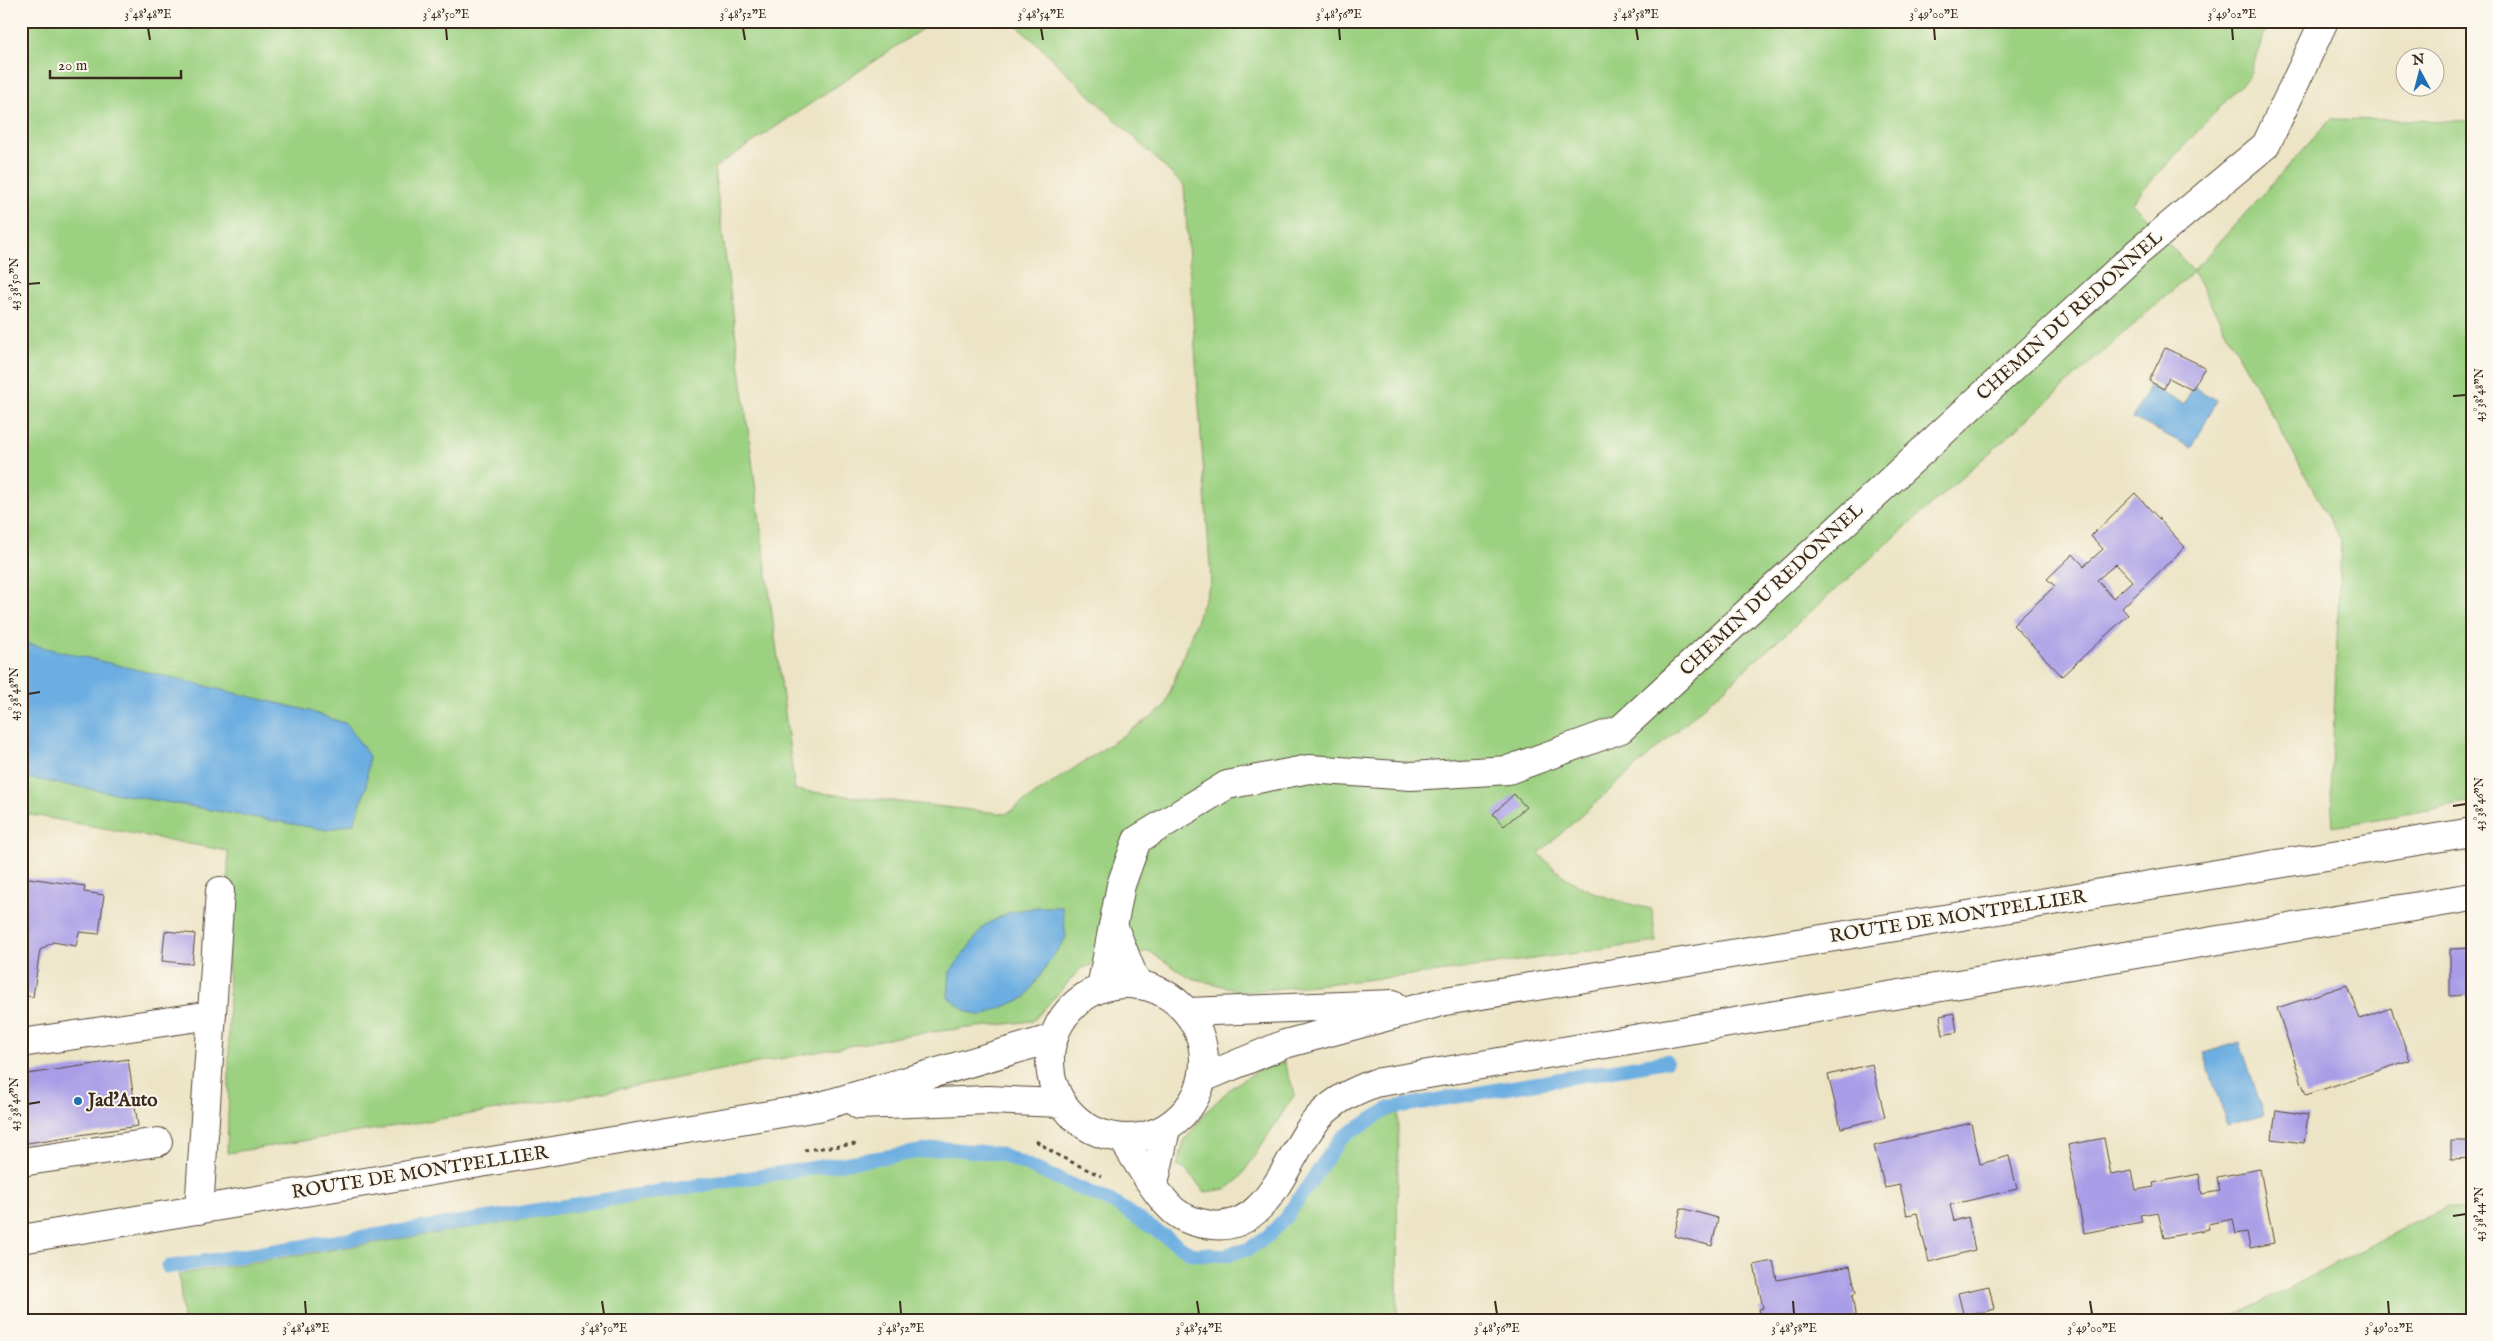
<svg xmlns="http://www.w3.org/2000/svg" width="2493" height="1341" font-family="'IM FELL English',serif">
<rect width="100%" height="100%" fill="#fbf7ec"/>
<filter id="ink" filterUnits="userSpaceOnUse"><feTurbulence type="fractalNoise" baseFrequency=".02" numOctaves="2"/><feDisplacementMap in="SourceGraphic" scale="10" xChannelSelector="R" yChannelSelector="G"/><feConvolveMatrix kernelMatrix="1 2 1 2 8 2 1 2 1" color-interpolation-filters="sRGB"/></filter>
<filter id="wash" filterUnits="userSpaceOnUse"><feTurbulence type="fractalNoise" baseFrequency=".0096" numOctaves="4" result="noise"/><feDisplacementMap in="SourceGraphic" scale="20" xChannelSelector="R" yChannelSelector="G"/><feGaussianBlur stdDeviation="1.12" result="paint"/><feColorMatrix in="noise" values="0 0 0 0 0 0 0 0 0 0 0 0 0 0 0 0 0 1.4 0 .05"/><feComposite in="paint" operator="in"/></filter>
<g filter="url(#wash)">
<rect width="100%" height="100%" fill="#ece4c5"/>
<path fill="#9dd182" stroke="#6c7e50" d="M21 21H934L714 168 795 790 1006 814 1164 708 1211 581 1184 186 1013 21H2269L2249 76 2132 202 2193 271 2331 119 2472 121V802L2333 827 2331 792 2341 540 2193 272 1539 853C1568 888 1609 900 1652 909L1656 942 1424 974 1244 992 1188 977 1149 951 1081 968 1033 1021 913 1034 571 1098 227 1153 229 1083 228 851 21 813Z
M1284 1062 1295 1094 1240 1178 1227 1189 1204 1192 1188 1171 1177 1166 1184 1141 1207 1111 1233 1086 1259 1070Z
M1398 1112 1397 1320H183L179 1274 941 1153 998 1156 1124 1211 1191 1258 1212 1261 1248 1254 1279 1233 1348 1137Z
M2445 1207 2472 1211V1320H2226Z"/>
<path fill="#6caee1" stroke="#546c80" d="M2149 386 2184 404 2193 387 2217 400 2192 448 2133 418Z
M21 642 306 710 347 724 369 756 366 788 354 823 327 830 21 777Z
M1038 907H1062L1066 937 1025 998 981 1016 966 1011 948 997 950 972 985 925 1010 912Z
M2240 1042 2264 1115 2227 1125 2204 1053Z"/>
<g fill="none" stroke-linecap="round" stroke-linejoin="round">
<path stroke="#6caee1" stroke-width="14" d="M168 1267 943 1148 1001 1154 1114 1203 1192 1254 1225 1255 1249 1249 1269 1235 1286 1217 1341 1138 1390 1108 1666 1061"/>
</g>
<g id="blocks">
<path fill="#a99de7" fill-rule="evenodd" d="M2165 348 2205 367 2192 390 2169 378 2164 389 2149 381Z
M2135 493 2185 547 2122 608 2128 615 2062 676 2013 625 2055 586 2047 579 2073 554 2084 566 2103 549 2091 536ZM2116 564 2132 581 2113 598 2097 580Z
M1514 794 1526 807 1504 826 1493 814Z
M21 877 85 886 84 892 104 895 99 934 79 932 76 946 53 942 40 950 33 997 21 995Z
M165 931 195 934 192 964 162 961Z
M2472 948V995L2450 996V949Z
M2347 985 2360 1019 2391 1008 2410 1060 2306 1095 2277 1008Z
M1954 1013 1957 1032 1943 1035 1940 1016Z
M128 1059 138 1126 21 1144V1075Z
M1872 1064 1885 1117 1841 1128 1828 1075Z
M2276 1110 2308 1115 2304 1143 2272 1139Z
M1971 1123 1980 1164 2009 1156 2017 1189 1950 1205 1954 1221 1968 1217 1975 1250 1929 1262 1917 1213 1907 1215 1900 1185 1885 1188 1874 1146Z
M2104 1138 2111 1175 2132 1171 2136 1190 2154 1187 2153 1183 2199 1174 2202 1194 2220 1191 2217 1177 2260 1169 2274 1243 2250 1248 2247 1232 2236 1234 2233 1219 2208 1224 2209 1229 2164 1238 2158 1212 2140 1215 2142 1222 2084 1233 2068 1145Z
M2451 1141H2472V1158L2451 1159Z
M1681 1208 1718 1218 1712 1246 1674 1236Z
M1773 1261 1777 1280 1850 1266 1856 1293 1852 1295 1856 1320H1761L1759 1309 1763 1308 1754 1265Z
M1989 1286 1994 1309 1964 1317 1958 1293Z"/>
</g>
</g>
<g filter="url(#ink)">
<use href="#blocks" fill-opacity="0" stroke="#564637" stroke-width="1"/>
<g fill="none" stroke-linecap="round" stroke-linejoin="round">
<defs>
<path id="minor" d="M1113 925 1137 985
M1050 1061a77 77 0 1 1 154 0a77 77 0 1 1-154 0Z
M1101 988 1121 885 1137 840 1227 785 1309 769 1411 776 1508 770 1621 729 2138 252 2266 145 2324 21
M1188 1012 1393 1004
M21 1043 212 1015
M1203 1078 1285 1044 1445 1001 2472 832
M859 1105 988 1100 1062 1103
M1122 1138C1136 1159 1155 1194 1173 1210 1184 1220 1197 1223 1211 1225 1271 1233 1288 1149 1320 1116 1336 1099 1354 1091 1375 1083L2472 897
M21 1162 158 1142
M1154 1184 1166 1129
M199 1210 220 891
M21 1239 818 1107 1054 1038"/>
</defs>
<use href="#minor" stroke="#564637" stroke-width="30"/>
<path stroke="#564637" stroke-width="3" stroke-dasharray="4 4" stroke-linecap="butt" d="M1036 1141 1059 1156 1101 1176
M804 1150 857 1144"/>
<use href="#minor" stroke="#fff" stroke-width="28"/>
</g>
</g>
<path fill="none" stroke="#3b2a1e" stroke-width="2" d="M148 28 150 40M446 28 447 40M743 28 745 40M1041 28 1043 40M1339 28 1340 40M1636 28 1638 40M1934 28 1935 40M2232 28 2233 40M28 284 40 283M2453 396 2466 395M28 694 40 692M2453 806 2466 804M28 1104 40 1102M2453 1216 2466 1214M305 1301 306 1314M602 1301 604 1314M900 1301 901 1314M1197 1301 1199 1314M1495 1301 1497 1314M1793 1301 1794 1314M2090 1301 2092 1314M2388 1301 2389 1314"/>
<circle fill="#1f6fb2" stroke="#fbf7ec" stroke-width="2" cx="78" cy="1101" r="5"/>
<g text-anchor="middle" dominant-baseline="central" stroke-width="4" stroke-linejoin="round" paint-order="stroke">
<g font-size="19" fill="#3b2a1e" stroke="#fbf7ec">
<text transform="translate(2070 316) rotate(-42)">CHEMIN DU REDONNEL</text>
<text transform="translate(1772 590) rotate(-43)">CHEMIN DU REDONNEL</text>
<text transform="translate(1958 917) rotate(-9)">ROUTE DE MONTPELLIER</text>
<text transform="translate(420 1173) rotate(-9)">ROUTE DE MONTPELLIER</text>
</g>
<g font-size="19" font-weight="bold" fill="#3b2a1e" stroke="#fbf7ec" text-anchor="start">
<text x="88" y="1101">Jad'Auto</text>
</g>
</g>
<rect width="2493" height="1341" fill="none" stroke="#fbf7ec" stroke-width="55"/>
<g transform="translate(2420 72) rotate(353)"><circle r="24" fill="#fbf7ec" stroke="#aea59a"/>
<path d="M0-4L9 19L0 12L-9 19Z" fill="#1f6fb2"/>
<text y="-8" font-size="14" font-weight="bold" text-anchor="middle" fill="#3b2a1e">N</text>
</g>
<path d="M50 70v8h131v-8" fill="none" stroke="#3b2a1e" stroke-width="2.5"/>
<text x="58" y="70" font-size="15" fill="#3b2a1e" stroke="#fbf7ec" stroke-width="4" paint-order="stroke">20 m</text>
<rect x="28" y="28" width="2438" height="1286" fill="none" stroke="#3b2a1e" stroke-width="2"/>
<g font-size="12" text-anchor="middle" fill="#3b2a1e">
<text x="148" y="18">3°48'48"E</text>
<text x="446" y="18">3°48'50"E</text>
<text x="743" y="18">3°48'52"E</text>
<text x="1041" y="18">3°48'54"E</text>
<text x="1339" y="18">3°48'56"E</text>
<text x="1636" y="18">3°48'58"E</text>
<text x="1934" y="18">3°49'00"E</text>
<text x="2232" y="18">3°49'02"E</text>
<text transform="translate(14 284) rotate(-90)" y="4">43°38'50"N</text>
<text transform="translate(2479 395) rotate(-90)" y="4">43°38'48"N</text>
<text transform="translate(14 694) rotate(-90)" y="4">43°38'48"N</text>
<text transform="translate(2479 804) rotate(-90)" y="4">43°38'46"N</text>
<text transform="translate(14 1104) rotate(-90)" y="4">43°38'46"N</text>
<text transform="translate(2479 1214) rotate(-90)" y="4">43°38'44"N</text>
<text x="306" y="1332">3°48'48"E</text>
<text x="604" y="1332">3°48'50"E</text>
<text x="901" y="1332">3°48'52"E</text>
<text x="1199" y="1332">3°48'54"E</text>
<text x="1497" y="1332">3°48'56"E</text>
<text x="1794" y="1332">3°48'58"E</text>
<text x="2092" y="1332">3°49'00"E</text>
<text x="2389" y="1332">3°49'02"E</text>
</g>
</svg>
